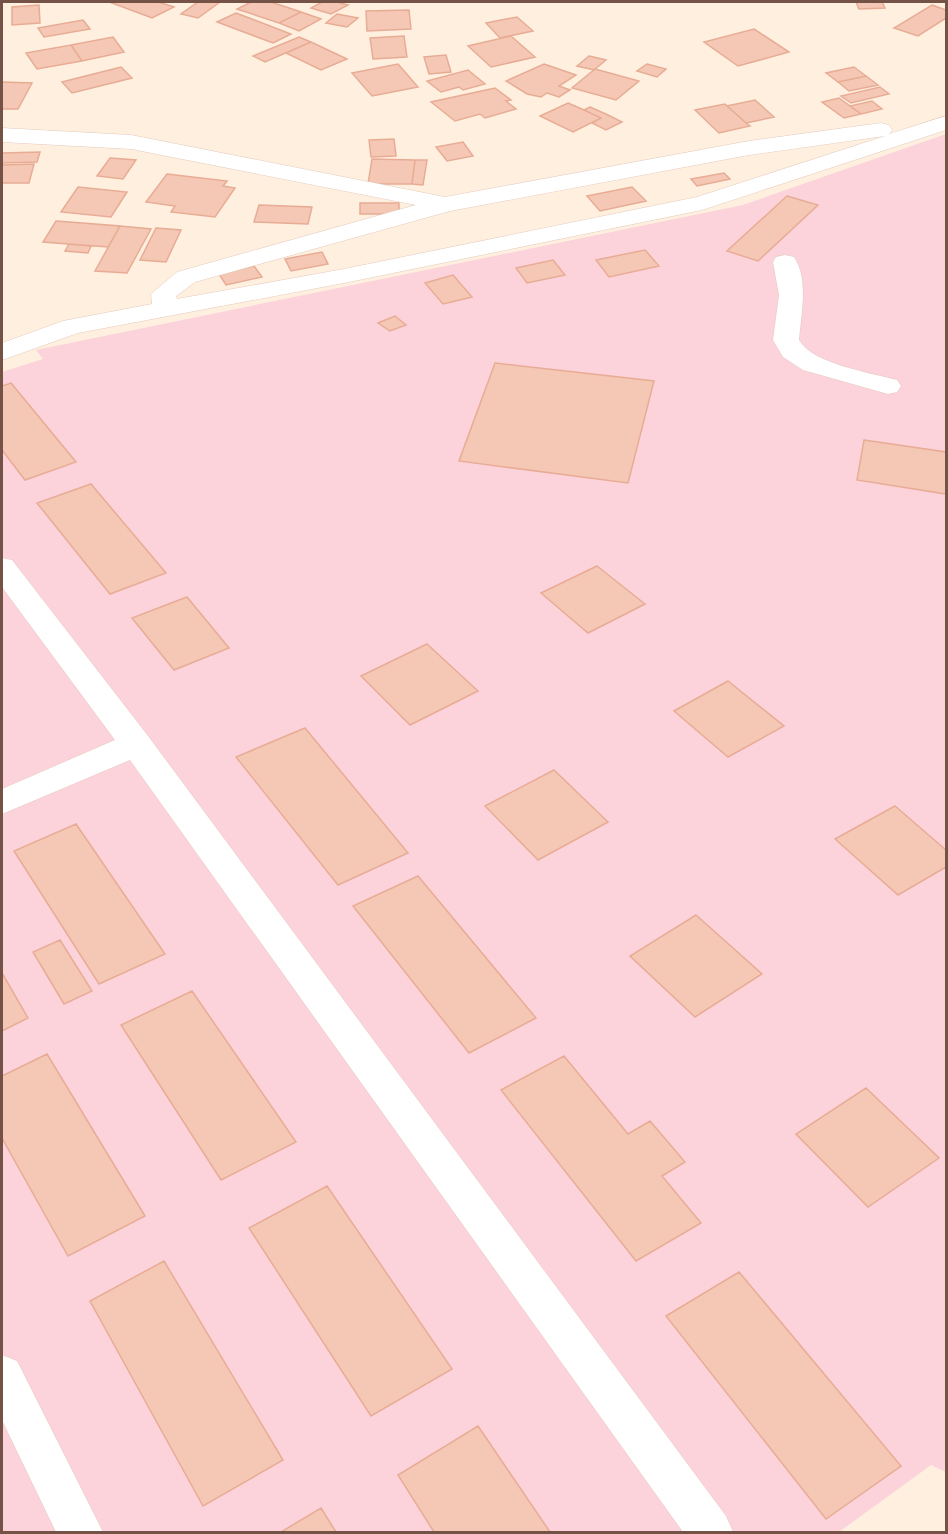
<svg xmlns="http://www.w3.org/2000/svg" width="948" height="1534" font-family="'Public Sans',sans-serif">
<rect width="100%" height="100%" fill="#feefdf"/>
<path fill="#fcd2db" d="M946 134V1472L931 1465 839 1532H2V372L43 359 36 350 743 205Z"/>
<path fill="#f4c8b5" stroke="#e8ac95" stroke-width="1.5" d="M115 2H158L174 7 152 18 112 3Z
M198 2H220L198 18 181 14Z
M251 2H271L301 12 279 23 237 9Z
M322 2H337L348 5 331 14 311 8Z
M856 2H882L885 8 859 9Z
M39 5 40 23 12 25V7Z
M932 5 946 10V18L918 36 894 28Z
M409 10 411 29 367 31 366 11Z
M301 12 321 19 299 31 279 23Z
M236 13 291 34 273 43 217 22Z
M337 14 358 18 347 27 326 23Z
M517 17 533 31 500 38 486 23Z
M83 20 90 29 44 37 38 28Z
M754 29 789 52 738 66 704 42Z
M404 36 407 57 373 59 370 38Z
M511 36 535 57 491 67 468 46Z
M113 37 124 52 82 61 71 45Z
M299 37 311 42 265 62 253 56Z
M311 42 347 59 321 70 286 53Z
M71 45 82 61 37 69 26 53Z
M446 55 451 72 429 74 424 57Z
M589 56 606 60 594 70 577 66Z
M398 64 418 87 372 96 352 73Z
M544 64 576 75 559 86 570 90 559 97 547 93 541 97 527 94 506 81Z
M647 64 666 69 657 77 637 71Z
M121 67 132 78 72 93 62 82Z
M854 67 866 76 838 82 826 73Z
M595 69 639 81 616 100 572 88Z
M468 70 485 84 463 90 459 87 441 92 427 81Z
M866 76 878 85 849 91 838 82Z
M2 82 32 83 18 109H2Z
M880 87 889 94 851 103 841 96Z
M495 88 511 100 506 101 516 109 485 118 480 114 455 121 431 102Z
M839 98 861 114 844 118 822 102Z
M755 100 774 117 746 123 727 106Z
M872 101 882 109 861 114 850 106Z
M568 103 584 110 601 118 573 132 540 116Z
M725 104 746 123 750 126 719 133 695 110Z
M590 107 608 115 622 122 606 130 592 123 601 118 584 110Z
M394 139 396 156 371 157 369 140Z
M463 142 473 156 447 161 436 147Z
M40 152 37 162 2 163V153Z
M110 158 136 160 123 179 97 176Z
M372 159 415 160 412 184H368Z
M415 160H427L423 185 412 184Z
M34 164 29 183H2V165Z
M724 173 730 179 697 186 691 179Z
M167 174 227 181 223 186 235 188 215 217 171 212 175 206 146 202Z
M78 187 127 192 111 217 61 212Z
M632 187 646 201 600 211 587 196Z
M787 196 818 205 758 261 727 251Z
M360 203H399V214H360Z
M259 205 312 207 308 224 254 222Z
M56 221 120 226 108 247 43 242Z
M120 226 151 229 127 273 95 271Z
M156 228 181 230 166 262 140 260Z
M69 244 91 246 88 253 65 251Z
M645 250 659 266 609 277 596 260Z
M322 252 328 264 291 271 285 259Z
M553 260 565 275 527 283 516 268Z
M254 266 262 277 226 285 219 274Z
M453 275 472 297 443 304 425 283Z
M395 316 406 325 390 331 378 323Z
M495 363 654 381 628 483 459 461Z
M11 383 76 462 25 480 2 450V386Z
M864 440 946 452V494L857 480Z
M91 484 166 573 110 594 37 503Z
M597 566 645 604 588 633 541 593Z
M187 597 229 648 174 670 132 618Z
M427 644 478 691 410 725 361 676Z
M728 681 784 726 728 757 674 711Z
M305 728 408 853 338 885 236 757Z
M554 770 608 822 538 860 485 806Z
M895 806 946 850V867L898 895 835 839Z
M76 824 165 954 99 984 14 851Z
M418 876 536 1018 469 1053 353 906Z
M696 915 762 974 695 1017 630 956Z
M60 940 92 991 64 1004 33 952Z
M2 973 28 1018 2 1031Z
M192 991 296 1142 221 1180 121 1025Z
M47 1054 145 1216 68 1256 2 1138V1076Z
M564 1056 628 1134 650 1121 685 1162 662 1176 701 1223 636 1261 501 1090Z
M866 1088 939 1158 868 1207 796 1134Z
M327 1186 452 1369 371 1416 249 1228Z
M164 1261 283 1460 203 1506 90 1301Z
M739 1272 901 1466 826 1519 666 1316Z
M478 1426 550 1532H434L398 1475Z
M321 1508 336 1532H281Z"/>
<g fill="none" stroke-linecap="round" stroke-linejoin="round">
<defs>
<path id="minor" d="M946 116V130L702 210 344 283 78 333 2 360V343L63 321 152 304 151 294 177 272 416 205 131 149 2 142V128L131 135 445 197 749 141 881 123 889 125 892 130 889 134ZM885 136 697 197 344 269 177 299 176 296 195 282 450 211 749 155Z
M785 255 794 257C809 279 801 315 799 340 812 364 872 373 897 380L901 386 897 392 888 394 803 370 783 357 773 340 779 295 773 262 776 257Z
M2 558 12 560 148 736 726 1516 733 1532H683L130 760 2 814V789L115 740 2 587Z
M2 1355 17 1361 103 1532H56L2 1420Z"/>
</defs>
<use href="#minor" stroke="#e4cbbe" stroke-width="1"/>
<use href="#minor" fill="#fff" fill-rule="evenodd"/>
</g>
<rect width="948" height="1534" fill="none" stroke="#755246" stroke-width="6"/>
</svg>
